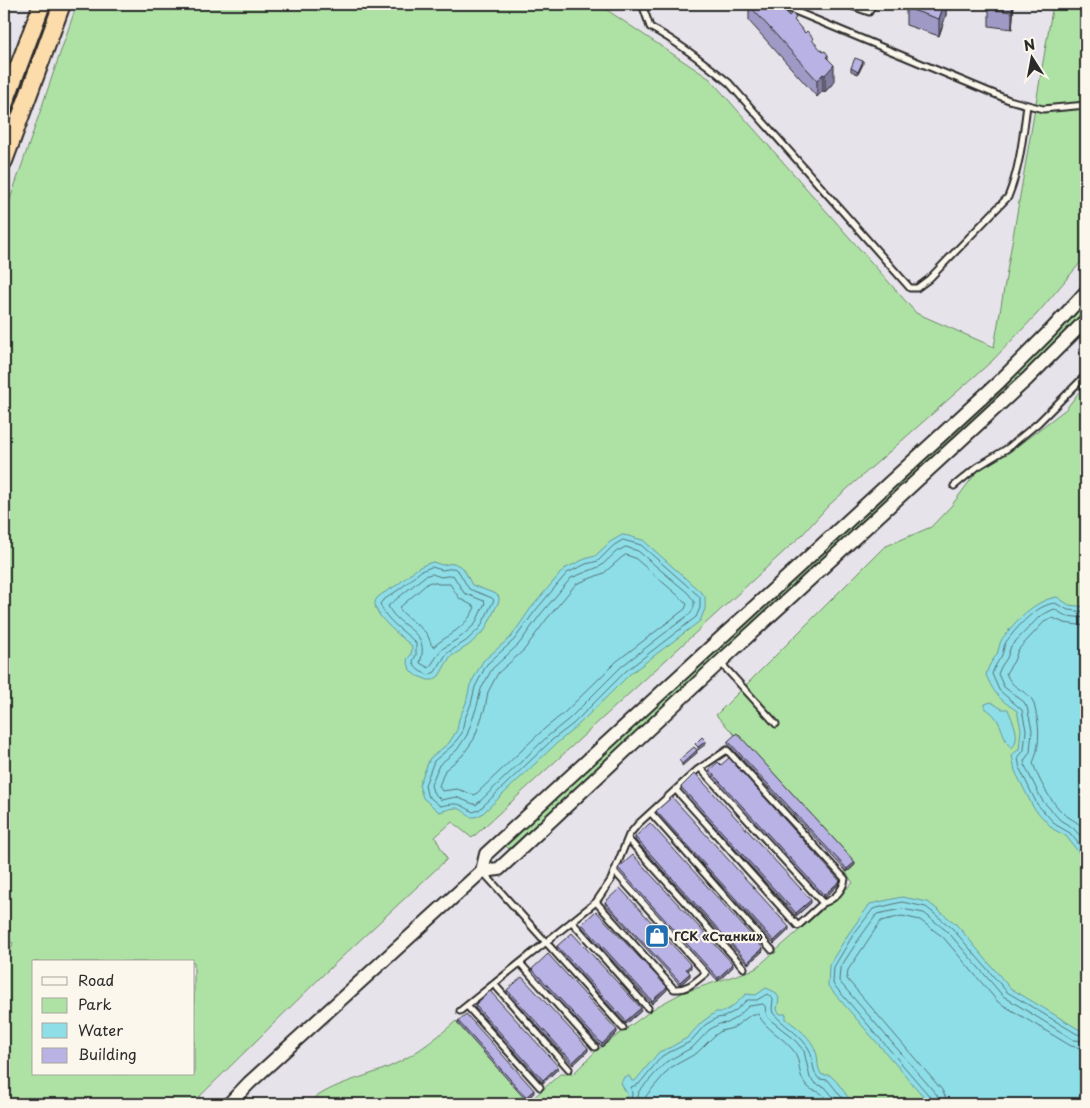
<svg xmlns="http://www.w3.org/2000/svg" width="1090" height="1108" font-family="'Playpen Sans',sans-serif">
<rect width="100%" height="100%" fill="#e7e3ea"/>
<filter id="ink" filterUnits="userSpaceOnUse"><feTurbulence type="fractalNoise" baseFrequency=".02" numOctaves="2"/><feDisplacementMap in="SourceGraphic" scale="10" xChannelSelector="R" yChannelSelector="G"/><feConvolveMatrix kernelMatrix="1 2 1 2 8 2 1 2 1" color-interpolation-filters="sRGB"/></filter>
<g filter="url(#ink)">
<path fill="#aee2a4" stroke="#6c8668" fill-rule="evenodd" d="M77 4H598L710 79 916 313 994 347 1053 4H1086V256L1037 314 992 361 829 505 802 535 472 838 452 822 435 837 447 859 328 970 192 1104H4V967L13 943 4 939V217ZM34 962H194V1074H34Z
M1086 301V310C1018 385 942 450 868 518 747 628 628 739 509 849L505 845 864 514 991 398 1054 336Z
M1083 387H1086V1104H306C331 1085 351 1081 379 1071 409 1060 433 1041 456 1021L529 1102 560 1074H573L596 1051 656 1007 682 993 755 969 853 883 845 871 854 862 716 715 884 547 931 527 952 505 978 470 1007 454 1066 409Z"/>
<path fill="#8edee8" stroke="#66969c" d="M622 535C629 535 636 539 643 540L705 596V609L700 621 630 674 576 727 556 744 482 814C466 823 469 810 456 808 451 808 444 811 439 812L423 798 419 785 430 758 449 743 457 730 459 719 466 703 470 685 483 661 511 637 531 608 564 569 585 559 595 556 610 542Z
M433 562 442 565 454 563 463 568 472 585 496 594 499 597V601L485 630 469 645 450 657 439 676 433 680H428L415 675 410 670 407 659 411 655 412 646C403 638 366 611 377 598 382 593 391 589 397 585 412 574 414 567 433 562Z
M1057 597 1069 605 1086 607V853L1080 854 1066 836 1053 829 1033 807 1015 771 1012 755 1019 749 1021 729 1017 711C998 698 995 695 986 675 989 664 991 663 997 654 999 649 999 644 1002 639 1015 621 1035 600 1057 597Z
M991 702 1002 709H1008C1012 721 1022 736 1012 748 1001 741 1005 720 985 708V704Z
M902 897 928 902 956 924 1010 988 1080 1030H1086V1104H930L828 986 829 965 849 933 870 904Z
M766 988 775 992 779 998 777 1010 780 1014H786V1019C798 1028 811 1037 816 1052 819 1060 816 1067 822 1075H830L837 1082 853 1104H625L627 1094 621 1083 624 1077 629 1076 632 1081H635L659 1052 671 1047 687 1038 702 1022 716 1012H723L732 1007 746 994 756 995Z"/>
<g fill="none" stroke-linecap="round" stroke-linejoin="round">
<path stroke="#537377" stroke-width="1" d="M623 540 641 545 700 597V608L696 617 626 671 573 724 552 740 479 810 473 812C457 802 458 803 440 806L427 795 425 785 434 761 452 746 462 733 464 721 471 704 475 687 487 664 514 640 535 611 567 573 586 564 598 561 613 546Z
M626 547 638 551 688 593 694 601V607L691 613 622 666 569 719 548 736 476 805 456 797 441 800 433 792 431 785 439 765 457 750 467 735 477 706 481 689 492 669 519 644 540 615 571 578 601 566 616 552Z
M626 555 635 558 682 599 687 604 685 609 617 661 564 713 543 730 475 795 457 789 442 791 439 786 445 770 462 756 474 739 485 708 488 692 498 673 524 650 546 620 576 584 604 573 621 558Z
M432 567 442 570 454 568 459 572 469 589 492 598 494 600 480 628 466 641 447 653 435 672 429 675C421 672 415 670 413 661L416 655V643C404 631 386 621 380 604L382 601 401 588 421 571Z
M432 574 441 577 453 575 464 593 484 601 485 603 475 624 462 636 442 649 429 668 420 663C431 629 400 631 388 606L425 576Z
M432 582 439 584H450L459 598 475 607C467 627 449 634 433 647 430 644 430 638 426 633 418 624 406 618 399 608L428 583Z
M1086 612 1068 610 1055 603C1036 605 1017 627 1006 642 1003 646 1004 652 1001 657 997 663 994 667 992 674L999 690 1022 710 1026 730 1024 750 1018 758 1020 769 1037 804 1056 825 1070 833 1082 848H1086
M1086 618 1066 616 1054 609 1040 616 1011 646 1007 658 1001 667 998 674 1004 687 1024 702 1027 707 1032 730 1030 752 1024 761 1026 768 1042 800 1060 820 1073 828 1086 842
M1086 626 1064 623 1053 618 1044 622 1018 650 1014 661 1006 673C1012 689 1022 688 1031 698 1035 704 1035 710 1037 717 1040 733 1039 749 1033 763 1039 781 1050 801 1064 814 1072 820 1080 823 1086 831
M630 1104 632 1094 631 1087 639 1084 662 1056 690 1042 705 1025 717 1018 724 1017 735 1011 747 1000H757L767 994 773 999 772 1009 773 1013C783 1025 797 1032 807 1046 815 1056 810 1069 819 1079L828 1080 847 1104
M637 1104 639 1091 666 1062 693 1047 709 1030 719 1024 728 1023 738 1016 749 1006 763 1004 765 1006 766 1013 768 1018 793 1038 804 1051 810 1078 816 1084 825 1087 839 1104
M644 1104 646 1096 670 1068 697 1053 714 1036 721 1031 733 1028 752 1014H758C766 1030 782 1036 793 1050 801 1059 797 1071 804 1082 811 1093 816 1089 822 1094 825 1097 826 1102 828 1104
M933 1104 932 1099 833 984 834 967 853 935 873 909 902 902 926 907 952 928 1007 992 1077 1034 1086 1035
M939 1104 937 1095 839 981 840 968 859 939 877 914 902 909 924 913 948 932 1003 996 1074 1040 1086 1041
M947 1104 946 1098 942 1090 847 979 848 970 881 921 902 916 920 920 943 937 998 1002 1071 1046 1086 1049"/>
<defs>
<path id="service" d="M642 4 650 27C679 43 704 62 729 83L910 288H917L929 279 1008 197C1020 168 1023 136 1027 105
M778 4 1009 100 1043 109 1086 105
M846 4 869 12 873 4
M954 486 977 467 1008 448 1038 423 1084 377H1086
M720 662 776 724
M676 790 798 926 823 903
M651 813 772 950
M628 839 744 968
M483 872 623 1028
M596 902 674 989C688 990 696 981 706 973L615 872
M572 922 648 1008
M520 963 595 1047
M494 984 569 1069
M467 1006 540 1087
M460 1011 596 902 611 880 629 835 638 824 697 770 727 750 845 879C843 890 834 900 823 903L701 769"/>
<path id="tertiary" d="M482 871 499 869 512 857 720 662 1027 379 1086 320
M229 1104 249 1083 482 871 486 854 499 842 999 382 1051 330 1086 292"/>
<path id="trunk" d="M4 105 42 4
M4 161 62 4"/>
</defs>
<use href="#service" stroke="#2b2b2b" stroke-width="9"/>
<use href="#tertiary" stroke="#2b2b2b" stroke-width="16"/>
<use href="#trunk" stroke="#2b2b2b" stroke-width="20"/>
<use href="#service" stroke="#fbf7ec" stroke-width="5"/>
<use href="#tertiary" stroke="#fbf7ec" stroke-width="12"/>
<use href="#trunk" stroke="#fddcac" stroke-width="16"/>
</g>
<path fill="#9f9ac5" stroke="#2b2b2b" d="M781 4V6L828 59 834 82 825 92 823 91 817 97 749 21V5Z
M946 4V15L939 36 906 25V8Z
M1014 4 1012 29 989 26V9Z
M863 64 858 74 851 71V68Z
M728 741 855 865 847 872 728 744Z
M709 770 840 883 824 898 709 773Z
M681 787 811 903 796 916 681 790Z
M656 811 789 930 774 944 656 813Z
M635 837 763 951 748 964 635 840Z
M618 868 733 967 718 981 618 871Z
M605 902 691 968 688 971 690 976 680 985 605 904Z
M582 924 667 990 652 1004 582 927Z
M557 946 641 1011 626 1024 557 949Z
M532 969 617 1033 602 1047 532 972Z
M507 990 588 1051 573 1065 507 993Z
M475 1005 558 1069 543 1083 475 1008Z
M458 1021 534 1093 526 1100 458 1024Z"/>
<path fill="#827da0" stroke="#2b2b2b" d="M944 4H946V15L939 36V19Z
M1013 4H1014L1012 29V12Z
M828 55V71L834 65V82L825 92V75L826 57Z
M863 61V64L858 74V72Z
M823 74V91L817 97V80Z
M706 741V744L698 750V747Z
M697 750V753L682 766V764Z
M855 862V865L847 872V869Z
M840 881V883L824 898V895Z
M811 900V903L796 916V913Z
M789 927V930L774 944V941Z
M763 948V951L748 964V962Z
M733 964V967L718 981V978Z
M691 965V968L686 972V969Z
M690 973V976L680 985V982Z
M667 987V990L652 1004V1001Z
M641 1008V1011L626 1024V1021Z
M617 1030V1033L602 1047V1044Z
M588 1048V1051L573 1065V1062Z
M558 1066V1069L543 1083V1080Z
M534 1090V1093L526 1100V1097Z"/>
<path fill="#b9b3e5" stroke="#2b2b2b" d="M750 4H779L789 16 792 13 796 18 794 20 805 33 807 31 814 39 812 40 823 52 825 51 828 55 826 57 834 65 825 75 823 74 817 80 749 5Z
M907 4H944L939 19 906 8Z
M990 4H1013L1012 12 989 9Z
M855 58 863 61 858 72 851 68Z
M737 733 855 862 847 869 728 741Z
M702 737 706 741 698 747 695 744Z
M694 747 697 750 682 764 679 760Z
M729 758 840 881 824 895 709 770 718 762 721 765Z
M695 773 811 900 796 913 681 787Z
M672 797 789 927 774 941 656 811Z
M650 823 763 948 748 962 635 837Z
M633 855 733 964 718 978 618 868Z
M620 888 691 965 686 969 690 973 680 982 605 902Z
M596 911 667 987 652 1001 582 924Z
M572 933 641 1008 626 1021 557 946Z
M548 954 617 1030 602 1044 532 969Z
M522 977 588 1048 573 1062 507 990Z
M490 991 558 1066 543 1080 475 1005Z
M466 1014 534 1090 526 1097 458 1021Z"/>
</g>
<defs>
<symbol id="shop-square" viewBox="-11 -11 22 22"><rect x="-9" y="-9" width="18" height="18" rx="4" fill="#1f6fb2" stroke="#fbf7ec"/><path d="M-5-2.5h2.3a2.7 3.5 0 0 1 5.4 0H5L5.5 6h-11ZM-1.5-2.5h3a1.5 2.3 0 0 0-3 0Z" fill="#fff"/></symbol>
</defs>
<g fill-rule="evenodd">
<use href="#shop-square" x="643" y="922" width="28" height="28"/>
</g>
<g text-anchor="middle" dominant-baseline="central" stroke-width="4.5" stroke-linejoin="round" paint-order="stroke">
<g font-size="12" font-weight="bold" fill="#2b2b2b" stroke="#fbf7ec" text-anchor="start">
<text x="674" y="936">ГСК «Станки»</text>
</g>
</g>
<rect width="1090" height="1108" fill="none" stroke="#fbf7ec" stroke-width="20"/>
<rect x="10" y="10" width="1070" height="1088" fill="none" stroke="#2b2b2b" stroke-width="2" filter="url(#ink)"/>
<rect x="32" y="960" width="162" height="115" fill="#fbf7ec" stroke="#a8a59f"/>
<rect x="42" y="977" width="25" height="8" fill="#fbf7ec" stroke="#a8a59f"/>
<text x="78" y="986" font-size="15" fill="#2b2b2b">Road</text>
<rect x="42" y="998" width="25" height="15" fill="#aee2a4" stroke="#a8a59f"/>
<text x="78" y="1010" font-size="15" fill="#2b2b2b">Park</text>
<rect x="42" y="1023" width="25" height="15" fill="#8edee8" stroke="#a8a59f"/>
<text x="78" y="1036" font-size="15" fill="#2b2b2b">Water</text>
<rect x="42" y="1048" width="25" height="15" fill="#b9b3e5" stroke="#a8a59f"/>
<text x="78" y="1060" font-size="15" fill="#2b2b2b">Building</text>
<g transform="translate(1032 58) rotate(349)" stroke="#fbf7ec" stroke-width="4" paint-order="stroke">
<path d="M0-4L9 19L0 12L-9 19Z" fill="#2b2b2b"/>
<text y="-8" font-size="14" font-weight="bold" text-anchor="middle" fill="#2b2b2b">N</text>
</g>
</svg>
